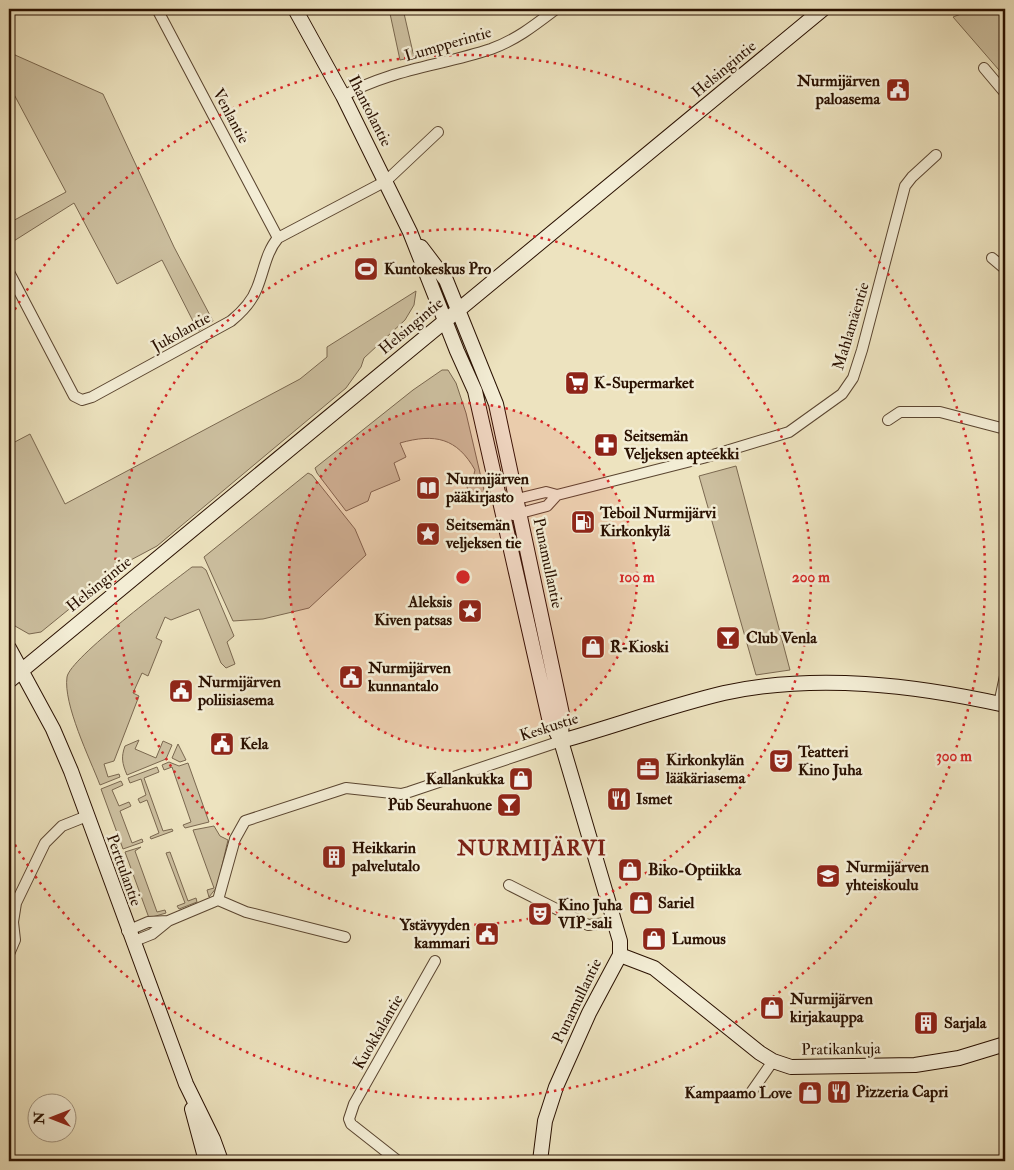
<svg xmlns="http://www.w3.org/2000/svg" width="1014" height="1170" font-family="'IM FELL Double Pica',serif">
<rect width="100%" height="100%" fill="#ede3bf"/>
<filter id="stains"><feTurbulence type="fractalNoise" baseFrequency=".004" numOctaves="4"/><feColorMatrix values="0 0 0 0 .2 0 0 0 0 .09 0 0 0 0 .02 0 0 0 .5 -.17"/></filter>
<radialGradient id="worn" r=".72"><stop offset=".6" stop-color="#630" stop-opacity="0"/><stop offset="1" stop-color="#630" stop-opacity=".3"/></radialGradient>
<path fill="#ccbf9f" stroke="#7a6850" d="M389 9H403L414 57 400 60Z
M974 9H1005V77L953 17Z
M9 45 15 55 103 94 174 247 213 321 198 331 162 260 117 284 74 203 9 244V223L66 192 9 85Z
M416 291 414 305 405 320 364 358 361 367 346 388 157 546 127 562 41 632 29 634 15 626 9 618V445L30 434 65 504 300 379 327 357V347Z
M442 370H448L456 383 466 413 487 503 479 504 475 496 468 498 469 492 465 482 473 478 475 470C457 438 435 433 400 443L406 457 394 463 400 480 371 492 368 501 346 511 317 473 315 468 413 390Z
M736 466 790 670 756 675 699 476Z
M308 473 312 475 355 529 366 555 309 608 263 619 233 621 204 557Z
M192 567H202L206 570 234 636 227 642 235 664 226 668 221 663 199 609 171 620 165 617 156 638 162 641 148 676 142 673 133 693 139 696 114 761 104 764 108 777 119 774 120 777 100 785C90 759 63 704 67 677 70 658 171 583 192 567Z
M139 740 135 749 156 758 163 741 172 745 166 759 127 775C122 763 121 757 125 746Z
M178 744 186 760 180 762 172 758Z
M169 762 179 766 188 763 209 822 185 828 183 825 191 822 172 767 164 770 162 765Z
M157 767 159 772 144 778 163 831 172 829 173 831 151 839 150 837 159 833 147 800 140 803 138 799 146 795 141 779 130 783 128 778Z
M121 781 123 785 112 790 119 806 129 802 131 806 120 811 132 843 142 839 143 842 123 849 101 789Z
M214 826 220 836 228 840 217 887 209 897 207 890 214 888 193 830Z
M141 847 135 851 157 912 165 910 166 913 149 918 125 852Z
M170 852 188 901 196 898 197 902 179 909 177 906 185 903 166 853Z"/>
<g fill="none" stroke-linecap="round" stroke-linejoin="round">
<defs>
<path id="street" d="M157 9 278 238
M984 68 1005 93
M343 96C391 69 440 66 491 49 516 40 535 25 556 9
M992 258 1005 269
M9 272 74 396 82 400 92 397 231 321C242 312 252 302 257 288 264 271 266 252 278 238L386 181 438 132
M888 420 900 412H940L1005 429
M513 515 547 506 557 495
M505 517 517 499 546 492 557 495 703 458 789 432 842 394 853 378 862 350 905 186 912 177 936 155
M999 704 1005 676
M509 885 588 925 615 922
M218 900 246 912 345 937
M127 931 148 922 168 921
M132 942 152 934 168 921 218 900 235 839 245 821 346 788 401 794 409 792 561 741
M9 954 15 940 13 922 16 903 45 843 62 826 87 816
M750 1094 773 1061
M398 1161 351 1124 349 1119 354 1104 435 961"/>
<path id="secondary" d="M295 9 343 96 410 232 457 351 475 391 549 718 561 741 620 941V955L589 1013 556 1087 545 1121 540 1161
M421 247 446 280 496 404 562 714 561 740
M9 648 53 729 71 771 186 1084 213 1139 221 1161
M9 681 823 9
M561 741C615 726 669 706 724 693 816 673 915 685 1005 705
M620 955 654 968 760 1053 773 1061 791 1067 915 1065 959 1058 1005 1044
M192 1109 206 1161"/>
</defs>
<use href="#street" stroke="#5a4530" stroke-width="12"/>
<use href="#secondary" stroke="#291000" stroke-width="16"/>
<use href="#street" stroke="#f3edd5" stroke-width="10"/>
<use href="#secondary" stroke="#f3edd5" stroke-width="14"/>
</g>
<circle cx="463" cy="577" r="174" fill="#d62828" fill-opacity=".12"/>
<g fill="none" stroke="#d62828" stroke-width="2.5" stroke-dasharray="2.5 5">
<circle cx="463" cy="577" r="174"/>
<circle cx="463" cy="577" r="348"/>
<path d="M11 316A522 522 0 1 1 11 838"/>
</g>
<defs>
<symbol id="civic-square" viewBox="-11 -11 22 22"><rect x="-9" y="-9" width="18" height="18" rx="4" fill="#8f2418" stroke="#f3edd5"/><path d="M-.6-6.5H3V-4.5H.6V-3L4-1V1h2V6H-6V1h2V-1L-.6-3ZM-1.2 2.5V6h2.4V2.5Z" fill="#fff"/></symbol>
<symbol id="stadium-square" viewBox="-11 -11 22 22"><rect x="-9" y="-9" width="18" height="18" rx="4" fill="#8f2418" stroke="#f3edd5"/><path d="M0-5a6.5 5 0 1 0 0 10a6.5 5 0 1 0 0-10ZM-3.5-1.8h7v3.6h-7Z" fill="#fff"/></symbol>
<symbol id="supermarket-square" viewBox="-11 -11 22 22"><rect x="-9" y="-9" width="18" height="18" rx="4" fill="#8f2418" stroke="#f3edd5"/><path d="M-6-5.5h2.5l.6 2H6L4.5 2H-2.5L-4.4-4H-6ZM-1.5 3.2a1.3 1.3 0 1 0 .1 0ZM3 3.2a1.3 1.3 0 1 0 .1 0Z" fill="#fff"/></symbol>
<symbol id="pharmacy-square" viewBox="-11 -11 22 22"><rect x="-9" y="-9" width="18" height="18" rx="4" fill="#8f2418" stroke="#f3edd5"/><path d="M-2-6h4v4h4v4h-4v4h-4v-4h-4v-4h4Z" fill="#fff"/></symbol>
<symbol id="library-square" viewBox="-11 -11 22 22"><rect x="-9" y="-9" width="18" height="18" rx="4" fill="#8f2418" stroke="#f3edd5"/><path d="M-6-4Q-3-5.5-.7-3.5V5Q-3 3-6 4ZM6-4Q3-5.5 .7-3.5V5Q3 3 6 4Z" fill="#fff"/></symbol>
<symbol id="fuel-square" viewBox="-11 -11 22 22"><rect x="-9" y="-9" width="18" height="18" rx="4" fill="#8f2418" stroke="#f3edd5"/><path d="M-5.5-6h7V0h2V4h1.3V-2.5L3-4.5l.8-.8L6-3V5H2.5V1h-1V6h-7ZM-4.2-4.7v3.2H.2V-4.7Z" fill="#fff"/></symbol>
<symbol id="sight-square" viewBox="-11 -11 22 22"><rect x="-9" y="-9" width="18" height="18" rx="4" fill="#8f2418" stroke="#f3edd5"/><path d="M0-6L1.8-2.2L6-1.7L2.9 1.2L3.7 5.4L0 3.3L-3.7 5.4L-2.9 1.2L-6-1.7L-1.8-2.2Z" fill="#fff"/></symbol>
<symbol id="bar-square" viewBox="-11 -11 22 22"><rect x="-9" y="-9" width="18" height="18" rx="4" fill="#8f2418" stroke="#f3edd5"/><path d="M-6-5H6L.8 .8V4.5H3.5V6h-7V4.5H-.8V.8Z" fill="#fff"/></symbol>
<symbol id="shop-square" viewBox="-11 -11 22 22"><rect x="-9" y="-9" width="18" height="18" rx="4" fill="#8f2418" stroke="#f3edd5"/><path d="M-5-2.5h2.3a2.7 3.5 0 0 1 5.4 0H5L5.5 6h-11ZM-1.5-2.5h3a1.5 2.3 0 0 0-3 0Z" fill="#fff"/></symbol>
<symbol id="theatre-square" viewBox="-11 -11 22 22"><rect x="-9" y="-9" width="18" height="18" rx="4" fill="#8f2418" stroke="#f3edd5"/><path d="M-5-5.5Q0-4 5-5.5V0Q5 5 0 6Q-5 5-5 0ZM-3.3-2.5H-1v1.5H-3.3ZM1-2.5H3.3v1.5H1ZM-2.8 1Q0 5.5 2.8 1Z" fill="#fff"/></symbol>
<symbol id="office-square" viewBox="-11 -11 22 22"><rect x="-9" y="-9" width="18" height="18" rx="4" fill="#8f2418" stroke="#f3edd5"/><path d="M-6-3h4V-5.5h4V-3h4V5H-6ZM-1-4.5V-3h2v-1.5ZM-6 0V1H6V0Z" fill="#fff"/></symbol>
<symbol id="restaurant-square" viewBox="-11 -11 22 22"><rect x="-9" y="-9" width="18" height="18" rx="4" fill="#8f2418" stroke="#f3edd5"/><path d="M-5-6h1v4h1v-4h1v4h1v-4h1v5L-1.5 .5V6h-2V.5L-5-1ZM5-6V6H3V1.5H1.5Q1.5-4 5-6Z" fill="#fff"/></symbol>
<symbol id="building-square" viewBox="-11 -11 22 22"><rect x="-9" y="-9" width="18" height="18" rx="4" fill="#8f2418" stroke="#f3edd5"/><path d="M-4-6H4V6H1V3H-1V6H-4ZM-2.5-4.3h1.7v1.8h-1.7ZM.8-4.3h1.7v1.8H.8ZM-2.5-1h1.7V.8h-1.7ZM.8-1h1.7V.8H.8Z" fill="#fff"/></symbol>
<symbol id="school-square" viewBox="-11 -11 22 22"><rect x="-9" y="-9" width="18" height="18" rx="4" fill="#8f2418" stroke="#f3edd5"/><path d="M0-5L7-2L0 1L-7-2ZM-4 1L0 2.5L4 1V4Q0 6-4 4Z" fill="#fff"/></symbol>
</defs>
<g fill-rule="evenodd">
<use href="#civic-square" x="884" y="76" width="28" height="28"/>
<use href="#stadium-square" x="352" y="255" width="28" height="28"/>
<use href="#supermarket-square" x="563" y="369" width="28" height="28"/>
<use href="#pharmacy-square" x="592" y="431" width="28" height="28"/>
<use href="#library-square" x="414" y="474" width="28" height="28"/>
<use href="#fuel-square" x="569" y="508" width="28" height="28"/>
<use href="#sight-square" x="414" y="520" width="28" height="28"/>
<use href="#sight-square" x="456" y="597" width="28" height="28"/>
<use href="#bar-square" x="714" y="624" width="28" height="28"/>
<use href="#shop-square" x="579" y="633" width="28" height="28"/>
<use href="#civic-square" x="337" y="663" width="28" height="28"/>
<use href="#civic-square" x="167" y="677" width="28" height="28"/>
<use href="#civic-square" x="208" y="730" width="28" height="28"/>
<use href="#theatre-square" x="767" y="747" width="28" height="28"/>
<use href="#office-square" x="634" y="755" width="28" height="28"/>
<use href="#shop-square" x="507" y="765" width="28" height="28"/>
<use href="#restaurant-square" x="605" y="785" width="28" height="28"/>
<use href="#bar-square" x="495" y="791" width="28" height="28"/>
<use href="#building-square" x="320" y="843" width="28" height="28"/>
<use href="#shop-square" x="616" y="856" width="28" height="28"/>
<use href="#school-square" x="814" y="862" width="28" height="28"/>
<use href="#shop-square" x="627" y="889" width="28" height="28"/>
<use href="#theatre-square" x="526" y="900" width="28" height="28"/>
<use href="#civic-square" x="473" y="920" width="28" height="28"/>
<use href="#shop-square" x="640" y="925" width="28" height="28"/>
<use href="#shop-square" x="758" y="994" width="28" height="28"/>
<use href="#building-square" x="912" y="1009" width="28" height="28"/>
<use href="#restaurant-square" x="825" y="1078" width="28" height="28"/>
<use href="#shop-square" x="796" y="1079" width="28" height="28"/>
</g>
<g text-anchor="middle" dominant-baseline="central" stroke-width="5" stroke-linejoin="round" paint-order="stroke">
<g font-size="16" fill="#291000" stroke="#f3edd5">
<text transform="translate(448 44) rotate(-16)">Lumpperintie</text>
<text transform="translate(724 69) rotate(-40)">Helsingintie</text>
<text transform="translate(370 111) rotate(63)">Ihantolantie</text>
<text transform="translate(231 116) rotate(62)">Venlantie</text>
<text transform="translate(411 326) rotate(-40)">Helsingintie</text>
<text transform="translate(851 326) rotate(-73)">Mahlamäentie</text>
<text transform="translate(181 332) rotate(-29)">Jukolantie</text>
<text transform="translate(548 563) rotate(78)">Punamullantie</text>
<text transform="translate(99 584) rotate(-39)">Helsingintie</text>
<text transform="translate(549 727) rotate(-18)">Keskustie</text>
<text transform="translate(124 870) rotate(70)">Perttulantie</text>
<text transform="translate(577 1001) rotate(-64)">Punamullantie</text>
<text transform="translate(378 1032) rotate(-60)">Kuokkalantie</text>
<text transform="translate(841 1049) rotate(-1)">Pratikankuja</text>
</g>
<g font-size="16" font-weight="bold" fill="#291000" stroke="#f3edd5" text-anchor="start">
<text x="880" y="81" text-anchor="end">Nurmijärven<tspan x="880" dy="18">paloasema</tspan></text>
<text x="384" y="269">Kuntokeskus Pro</text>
<text x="594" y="383">K-Supermarket</text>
<text x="624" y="436">Seitsemän<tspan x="624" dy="18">Veljeksen apteekki</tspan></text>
<text x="446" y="479">Nurmijärven<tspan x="446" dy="18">pääkirjasto</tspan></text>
<text x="600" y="513">Teboil Nurmijärvi<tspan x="600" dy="18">Kirkonkylä</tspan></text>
<text x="446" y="525">Seitsemän<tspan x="446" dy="18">veljeksen tie</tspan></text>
<text x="452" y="602" text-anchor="end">Aleksis<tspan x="452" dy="18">Kiven patsas</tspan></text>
<text x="746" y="638">Club Venla</text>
<text x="610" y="647">R-Kioski</text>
<text x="368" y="668">Nurmijärven<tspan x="368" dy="18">kunnantalo</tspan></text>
<text x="198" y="682">Nurmijärven<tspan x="198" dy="18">poliisiasema</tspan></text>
<text x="240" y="744">Kela</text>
<text x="798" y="752">Teatteri<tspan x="798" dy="18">Kino Juha</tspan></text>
<text x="666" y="760">Kirkonkylän<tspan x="666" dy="18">lääkäriasema</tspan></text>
<text x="504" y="779" text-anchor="end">Kallankukka</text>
<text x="636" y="799">Ismet</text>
<text x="492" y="805" text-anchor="end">Pub Seurahuone</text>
<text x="352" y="848">Heikkarin<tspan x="352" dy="18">palvelutalo</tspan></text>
<text x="846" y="867">Nurmijärven<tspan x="846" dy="18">yhteiskoulu</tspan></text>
<text x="648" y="870">Biko-Optiikka</text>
<text x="658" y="903">Sariel</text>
<text x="558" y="905">Kino Juha<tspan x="558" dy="18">VIP-sali</tspan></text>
<text x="470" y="925" text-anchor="end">Ystävyyden<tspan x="470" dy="18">kammari</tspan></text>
<text x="672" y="939">Lumous</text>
<text x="790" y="999">Nurmijärven<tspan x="790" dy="18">kirjakauppa</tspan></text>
<text x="944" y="1023">Sarjala</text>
<text x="856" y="1092">Pizzeria Capri</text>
<text x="792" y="1093" text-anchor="end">Kampaamo Love</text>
</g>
<g font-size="21" font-weight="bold" letter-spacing="1" fill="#7a1f14" stroke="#f3edd5">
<text x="532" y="848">NURMIJÄRVI</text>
</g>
</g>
<circle cx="463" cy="577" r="8" fill="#d62828" stroke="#f3edd5" stroke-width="2.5"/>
<g font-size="15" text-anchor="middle" font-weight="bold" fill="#d62828" stroke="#f3edd5" stroke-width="5" stroke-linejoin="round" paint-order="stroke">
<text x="637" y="582">100 m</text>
<text x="811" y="582">200 m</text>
<text x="954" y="761">300 m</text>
</g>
<rect width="1014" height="1170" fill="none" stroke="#ede3bf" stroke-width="30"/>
<rect x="10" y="10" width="994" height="1150" fill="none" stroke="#291000" stroke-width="2.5"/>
<rect x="15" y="15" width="984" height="1140" fill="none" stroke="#291000"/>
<g transform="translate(52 1118) rotate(270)"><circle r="24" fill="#f3edd5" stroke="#a29580"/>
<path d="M0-4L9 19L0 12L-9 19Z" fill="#8f2418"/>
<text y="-8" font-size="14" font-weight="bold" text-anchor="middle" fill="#291000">N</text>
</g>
<rect width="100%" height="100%" filter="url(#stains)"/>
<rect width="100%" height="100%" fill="url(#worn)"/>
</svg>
